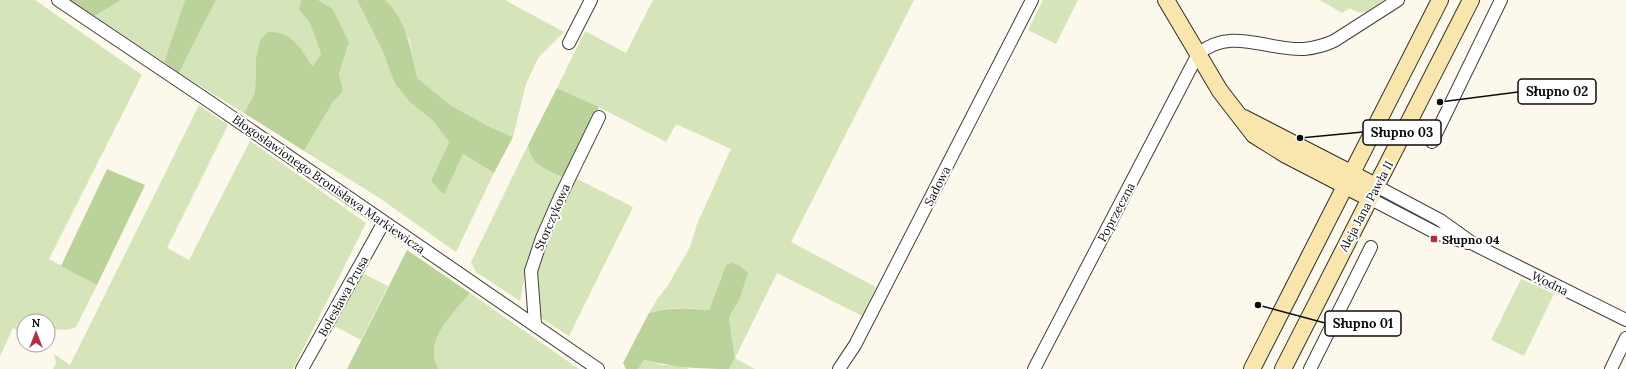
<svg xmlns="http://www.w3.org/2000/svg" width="1626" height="369" font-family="Lora,serif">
<rect width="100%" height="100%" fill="#fdf8ec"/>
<path fill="#d5e4b9" d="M0 0H35L142 75 49 259 97 285 76 327 67 330 48 329V321H24V334L13 328 0 356Z
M121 0H185L164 62 95 16Z
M216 0H301L299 10 310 23 321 54 314 67 297 45 256 59 255 93 244 113 179 73Z
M318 0H357L383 52 395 84 410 102 433 121 449 142 431 181 444 195 463 154 494 173 456 252 378 197 304 151 333 102 343 91 339 74 349 44 333 9Z
M385 0H505L564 32 538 58 526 84 513 137 490 127 450 105 416 78 410 41Z
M653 0H914L791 242 876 287 862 316 777 273 735 358 755 369H729L735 358 729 318 739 300 726 265 709 310C687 307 670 307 649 313L658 298 667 287 690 247 697 224 731 149 676 124 666 142 599 107 557 88 585 31 626 53Z
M1043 0H1078L1056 44 1028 30Z
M1320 0H1384C1370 9 1365 18 1350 8L1342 13Z
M199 105 228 125 167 248 189 260 250 141 366 223 293 369H53L56 363 54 354 70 365Z
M528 145C530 165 546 170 563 177L526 268 520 301 476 272 471 262Z
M575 178 633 207 569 336 533 313 535 279 541 257 558 220 559 210Z
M354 269 388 286 361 340 327 322Z
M1521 279 1554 294 1524 356 1491 340Z
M470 293 579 369H439C421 343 455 311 470 293Z
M644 360 662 365H680L689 369H638Z"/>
<path fill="#bbd39a" d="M70 0H121L95 16Z
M185 0H216L179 73 164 62Z
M301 0H318L333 9 349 43 339 74 343 91 333 102 304 151 244 113 255 93 256 59 260 40 268 32C293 31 300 49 313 66L321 54 310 23 299 10Z
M357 0H385C407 21 411 50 417 78L450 105 490 127 513 137 494 173 463 154 444 195 431 181 449 142 433 121 410 102 395 84 383 52Z
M557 88 599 107 563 177C546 170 530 165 528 145Z
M107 169 145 185 97 285 61 266Z
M407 250 470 293C455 311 421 343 439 369H347Z
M732 263 740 266 748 273 739 300 729 318 735 358 729 369C699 369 673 367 644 360L638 369H626L623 363 649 313C670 307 687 308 709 310L726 265Z"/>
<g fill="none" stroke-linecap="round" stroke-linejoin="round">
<defs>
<path id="street" d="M58 0 210 102 598 369
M569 43 591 0
M1432 142 1501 0
M1376 186 1440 220 1475 245 1626 320
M1369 198 1436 233 1468 243
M535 324 531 271 542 238 560 197 599 117
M302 369 384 222
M839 369 855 345 1032 0
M1034 369 1198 54C1232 26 1266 51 1304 49 1314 48 1325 45 1334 41L1398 0
M1310 369 1371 247
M1611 369 1626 338"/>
<path id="secondary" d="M1166 0 1220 91 1254 135 1286 155 1369 198
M1244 118 1376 186
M1252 369 1440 0
M1283 369 1471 0"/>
</defs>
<use href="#street" stroke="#3f3f3f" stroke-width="14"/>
<use href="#secondary" stroke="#2e2e2e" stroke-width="18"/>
<use href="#street" stroke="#fff" stroke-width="12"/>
<use href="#secondary" stroke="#f8e6ac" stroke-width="16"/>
</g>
<rect fill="#ae3146" stroke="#fff" stroke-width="1.5" x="1430" y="235" width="8" height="8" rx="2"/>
<g text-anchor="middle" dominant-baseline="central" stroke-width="4" stroke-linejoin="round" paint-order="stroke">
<g font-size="12" fill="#0c0c0c" stroke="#fff">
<text transform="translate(329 184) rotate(35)">Błogosławionego Bronisława Markiewicza</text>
<text transform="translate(937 186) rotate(-63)">Sadowa</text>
<text transform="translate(1366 206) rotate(-62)">Aleja Jana Pawła II</text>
<text transform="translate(1116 212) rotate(-62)">Poprzeczna</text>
<text transform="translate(552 217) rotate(-67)">Storczykowa</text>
<text transform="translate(1550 283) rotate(26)">Wodna</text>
<text transform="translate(343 296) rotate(-61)">Bolesława Prusa</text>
</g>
<g font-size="12" font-weight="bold" fill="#0c0c0c" stroke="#fff" text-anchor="start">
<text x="1442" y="239">Słupno 04</text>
</g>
</g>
<path fill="none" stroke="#0c0c0c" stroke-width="1.5" d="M1440 102L1518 92M1300 138L1363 132M1258 305L1325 323"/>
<g fill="#0c0c0c" stroke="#fff" stroke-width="1.5">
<circle cx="1440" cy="102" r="4"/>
<circle cx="1300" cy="138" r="4"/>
<circle cx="1258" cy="305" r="4"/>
</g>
<g fill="#fff" stroke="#0c0c0c" stroke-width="1.5">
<rect x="1518" y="79" width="78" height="25" rx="4"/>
<rect x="1363" y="120" width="78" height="25" rx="4"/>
<rect x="1325" y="311" width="76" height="25" rx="4"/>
</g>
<g font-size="13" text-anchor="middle" font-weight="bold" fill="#0c0c0c">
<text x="1557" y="96">Słupno 02</text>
<text x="1402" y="137">Słupno 03</text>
<text x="1363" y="328">Słupno 01</text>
</g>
<g transform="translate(36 333)"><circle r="19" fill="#ffffff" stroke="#9e9e9e"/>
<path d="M0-3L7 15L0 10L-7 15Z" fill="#ae3146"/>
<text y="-6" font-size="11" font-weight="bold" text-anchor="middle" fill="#0c0c0c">N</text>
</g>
</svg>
